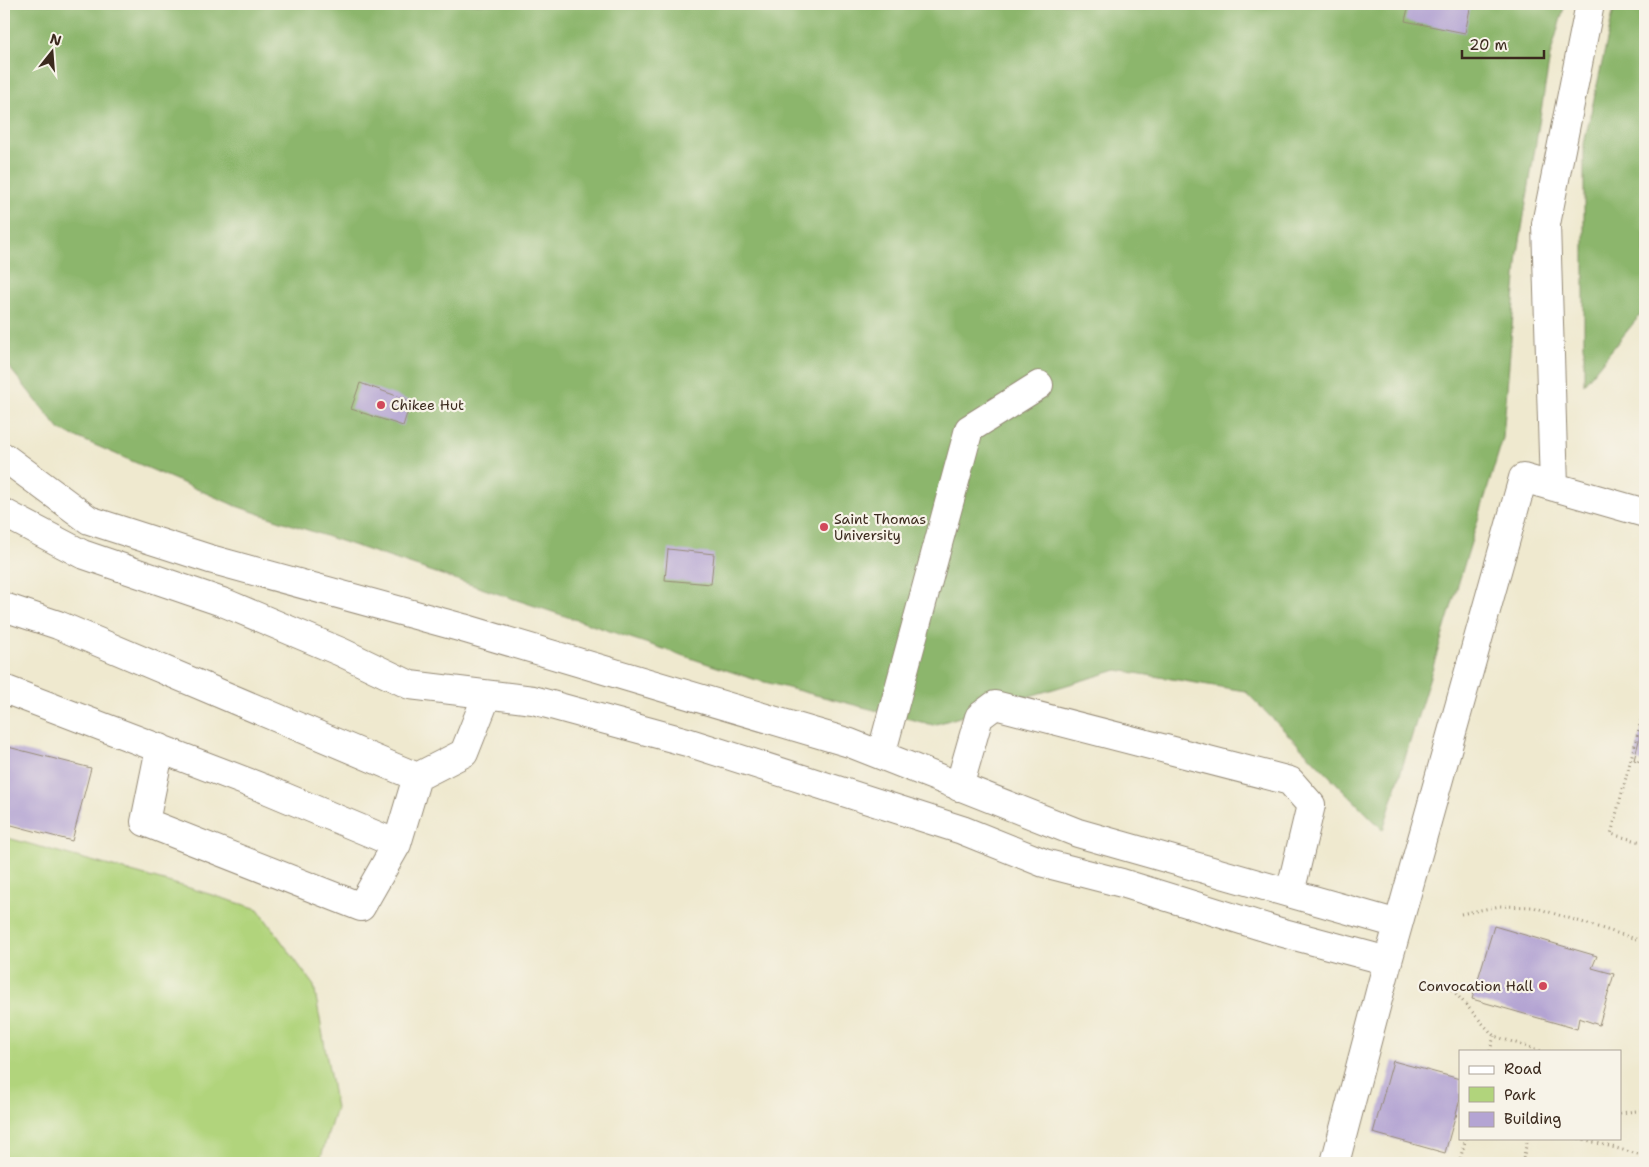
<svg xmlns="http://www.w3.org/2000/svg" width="1649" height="1167" font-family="'Shantell Sans',sans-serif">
<rect width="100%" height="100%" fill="#f7f3e8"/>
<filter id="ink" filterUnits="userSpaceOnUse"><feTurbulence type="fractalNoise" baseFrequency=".02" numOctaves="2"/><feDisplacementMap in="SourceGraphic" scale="10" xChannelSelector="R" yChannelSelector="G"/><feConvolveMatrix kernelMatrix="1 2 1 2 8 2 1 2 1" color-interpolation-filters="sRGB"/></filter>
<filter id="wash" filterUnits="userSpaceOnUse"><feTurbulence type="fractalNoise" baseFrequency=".0096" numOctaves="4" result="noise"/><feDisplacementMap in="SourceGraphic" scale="20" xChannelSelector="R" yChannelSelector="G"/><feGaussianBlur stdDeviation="1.12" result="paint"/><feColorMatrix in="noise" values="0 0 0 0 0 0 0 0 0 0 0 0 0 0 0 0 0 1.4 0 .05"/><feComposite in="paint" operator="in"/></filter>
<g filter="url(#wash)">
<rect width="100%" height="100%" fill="#efe9cf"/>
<path fill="#b1d47c" stroke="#767f4d" d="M4 837 186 887 258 909 314 986 336 1108 319 1163H4Z"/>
<path fill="#8cb66c" stroke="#647045" d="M4 4H1565L1550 56 1518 253 1503 438 1383 830 1245 691 1117 670 933 725 753 679 236 506 60 430 4 361Z
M1615 4H1645V309L1584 384V144Z"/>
<g id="blocks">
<path fill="#b4a4d3" d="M1409 4H1471L1465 33 1405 21Z
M360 383 411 401 403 426 351 409Z
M668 549 714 554 711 584 665 580Z
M1645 717V763L1634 760Z
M4 746 91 768 72 841 4 823Z
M1494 926 1597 956 1592 968 1614 974 1599 1025 1579 1018 1577 1029 1472 999Z
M1393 1061 1460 1079V1099L1445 1153 1373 1133Z"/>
</g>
</g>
<g filter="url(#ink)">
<use href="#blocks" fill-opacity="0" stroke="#958a76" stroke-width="1"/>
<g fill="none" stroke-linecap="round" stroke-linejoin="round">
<defs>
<path id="minor" d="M4 457 89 520 210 559 463 628 850 743 1078 833 1398 924
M1554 487 1546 224 1590 4
M4 513 82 554 225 603 341 652 410 685 533 700 687 742 962 830 1044 863 1122 883 1280 932 1388 961
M4 607 58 625 417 777 464 753 487 695
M4 689 268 790 397 844 417 777
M160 748 145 822 361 907 397 844
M881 755 969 429 1039 385
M959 787 979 717 995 705 1290 781 1311 805 1290 893
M1335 1163 1388 961 1523 478 1645 513"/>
</defs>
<use href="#minor" stroke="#958a76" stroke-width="30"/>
<path stroke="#958a76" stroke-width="3" stroke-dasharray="1 4" stroke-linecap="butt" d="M1645 706 1611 834 1645 843
M1461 914 1500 906 1533 907 1636 939
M1449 986 1494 1036 1541 1051
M1490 1051 1494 1036
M1620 1113 1645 1110
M1456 1115 1460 1116
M1579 1138 1645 1156
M1459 1163 1466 1138
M1522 1163 1528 1138"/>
<use href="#minor" stroke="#fff" stroke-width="28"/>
</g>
</g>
<g fill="#d1495b" stroke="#f7f3e8" stroke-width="2">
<circle cx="381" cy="405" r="5"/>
<circle cx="824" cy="527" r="5"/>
<circle cx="1543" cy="986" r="5"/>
</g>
<g text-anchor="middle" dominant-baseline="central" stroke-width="4.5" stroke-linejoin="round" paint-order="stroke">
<g font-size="14" fill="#3b2a1e" stroke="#f7f3e8" text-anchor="start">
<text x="391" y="405">Chikee Hut</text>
<text x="834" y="519">Saint Thomas<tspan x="834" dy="16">University</tspan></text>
<text x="1533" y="986" text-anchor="end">Convocation Hall</text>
</g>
</g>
<rect width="1649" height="1167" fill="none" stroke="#f7f3e8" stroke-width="20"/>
<rect x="1459" y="1050" width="162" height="90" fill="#f7f3e8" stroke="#aca397"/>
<rect x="1469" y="1066" width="25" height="8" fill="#ffffff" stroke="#aca397"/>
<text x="1504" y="1074" font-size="15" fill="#3b2a1e">Road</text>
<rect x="1469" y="1087" width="25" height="15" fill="#b1d47c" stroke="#aca397"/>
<text x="1504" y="1100" font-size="15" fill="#3b2a1e">Park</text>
<rect x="1469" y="1112" width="25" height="15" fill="#b4a4d3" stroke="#aca397"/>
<text x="1504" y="1124" font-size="15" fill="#3b2a1e">Building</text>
<g transform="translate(52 52) rotate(17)" stroke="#f7f3e8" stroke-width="4" paint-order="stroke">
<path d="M0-4L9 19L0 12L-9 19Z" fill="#3b2a1e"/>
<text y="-8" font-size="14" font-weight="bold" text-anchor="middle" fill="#3b2a1e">N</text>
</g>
<path d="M1462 50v8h82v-8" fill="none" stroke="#3b2a1e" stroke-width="2.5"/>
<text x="1469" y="50" font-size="15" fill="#3b2a1e" stroke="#f7f3e8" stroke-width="4" paint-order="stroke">20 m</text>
</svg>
